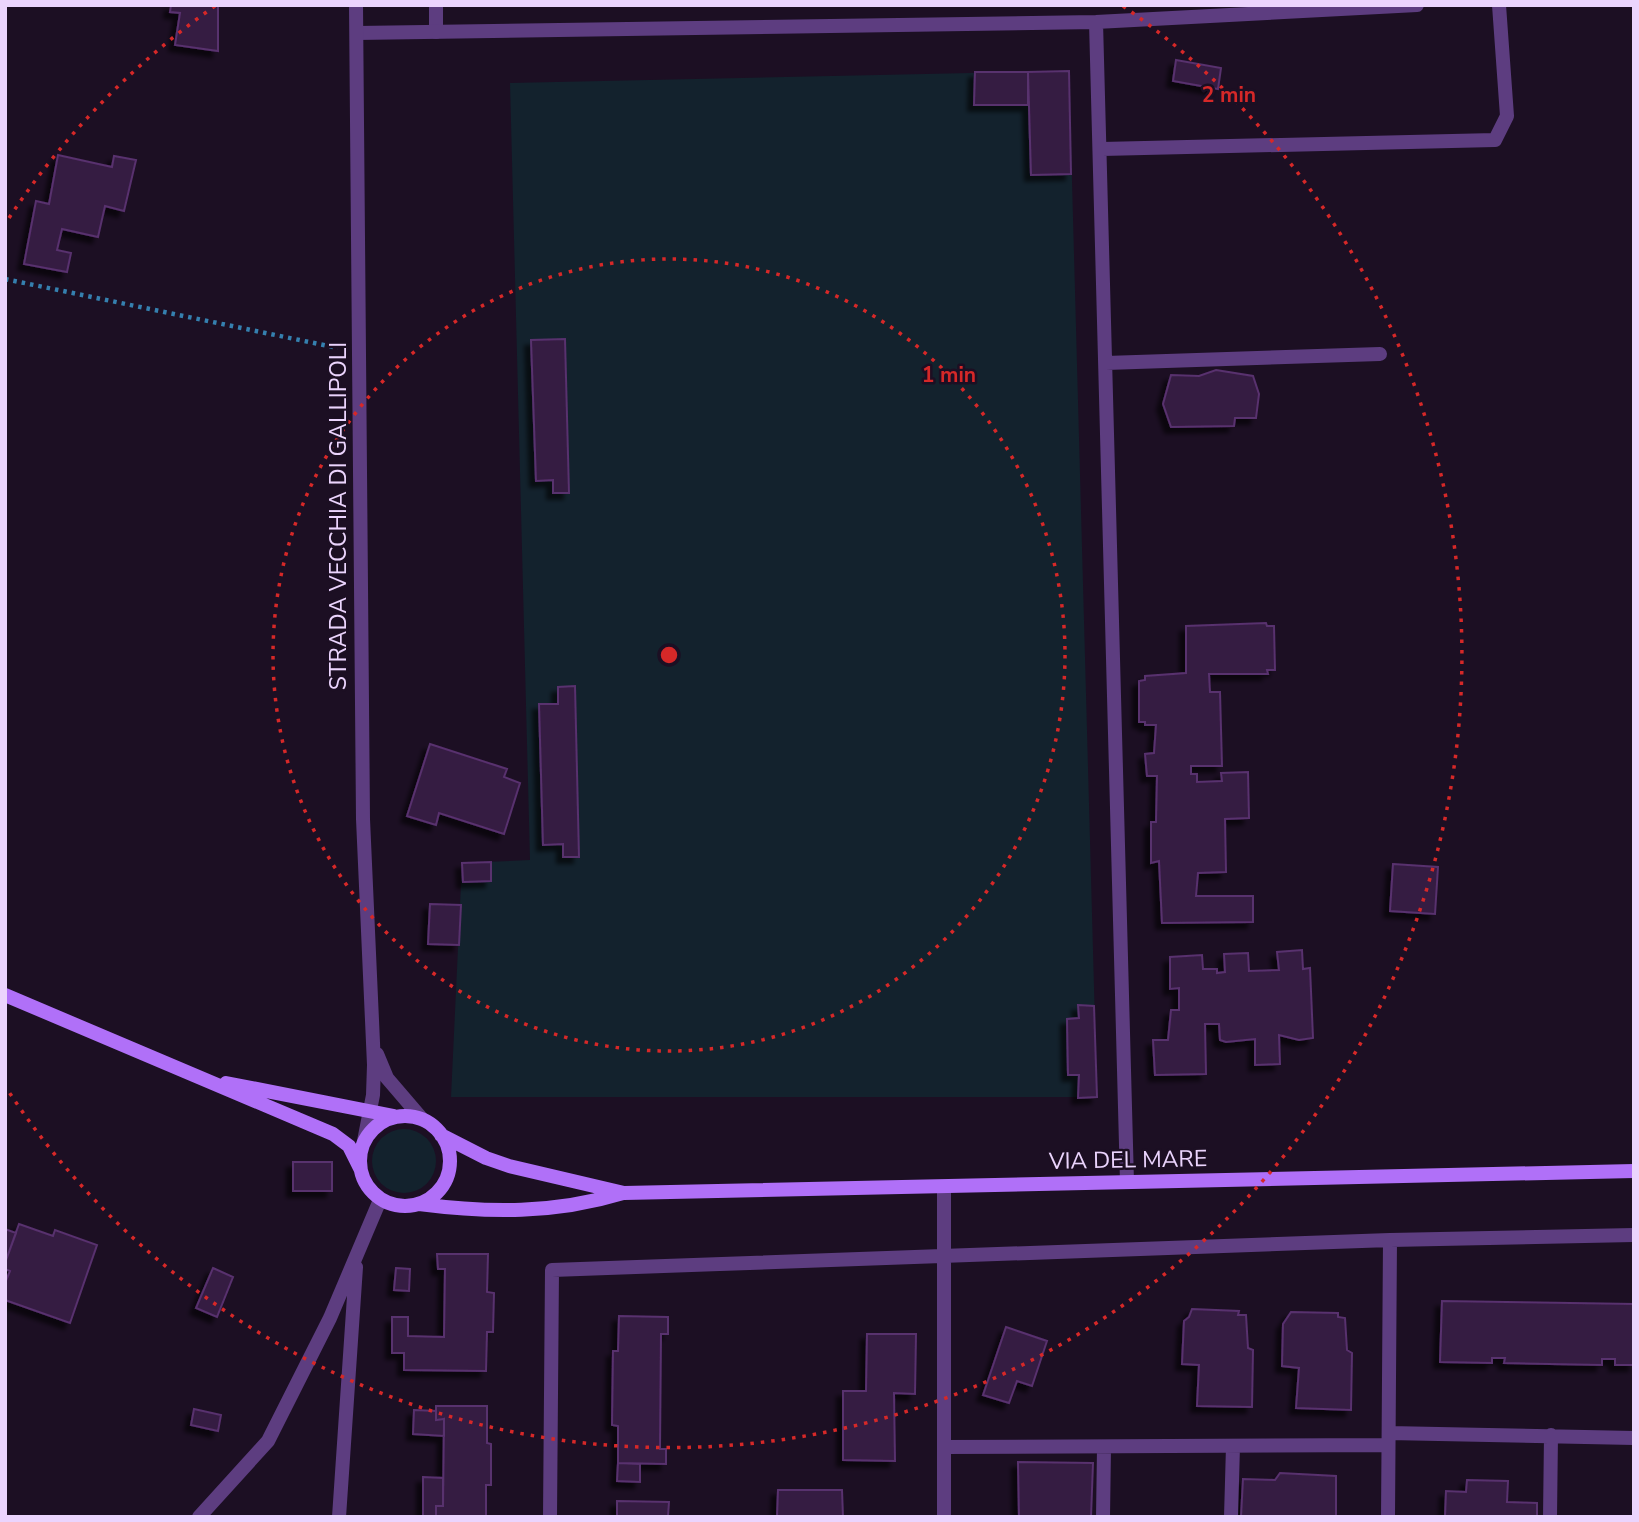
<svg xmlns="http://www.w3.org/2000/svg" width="1639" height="1522" font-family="'Nunito Sans',sans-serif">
<defs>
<filter id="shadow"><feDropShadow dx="-6" dy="6" stdDeviation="2" flood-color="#0009"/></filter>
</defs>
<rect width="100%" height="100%" fill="#1c0f23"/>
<path fill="#13222d" d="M1069 71 1097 1097H451L462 863 530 860 510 83Z
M372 1161a32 32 0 1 1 64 0a32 32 0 1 1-64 0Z"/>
<path fill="#361c43" stroke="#58306e" stroke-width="2" filter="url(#shadow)" d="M171 5H218V51L175 45 180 13 170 12Z
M1176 60 1221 68 1218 89 1173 81Z
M1069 71 1071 174 1031 175 1028 72Z
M975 72H1028V105H974Z
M58 155 112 167 114 156 136 160 124 211 105 206 98 237 62 229 57 250 71 253 67 272 24 264 36 201 49 204Z
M565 339 569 493H553V480L536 481 531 340Z
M1216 370 1253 376 1259 394 1256 418H1235L1234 426 1171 427 1163 404 1171 375 1199 376Z
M1266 623 1267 626H1274L1275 670H1267L1268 674H1209L1210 692H1220L1222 766H1191V774H1197V782L1222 781 1221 773 1248 772 1249 818 1225 819 1226 872 1198 873 1196 896H1253V922L1162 923 1159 861 1151 863V822H1156L1157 776H1147L1145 754 1154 753 1156 725H1145V722H1139V681L1145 680V676L1186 673V626Z
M575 686 579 857H563V844L543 845 539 704H558V687Z
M430 744 507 769 504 777 520 783 504 834 439 813 436 825 407 816Z
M491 862V881L463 882 462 863Z
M1393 864 1438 867 1435 914 1390 911Z
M430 904 461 905 459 945 428 944Z
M1302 950 1303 969 1310 968 1313 1038 1299 1040 1279 1035 1280 1064 1255 1065V1039L1226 1042 1220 1040 1219 1024H1205L1206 1074 1155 1075 1153 1040H1168L1171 1010H1179V988L1170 989V957L1202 955 1203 969H1217V973L1225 972 1224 954 1248 953 1249 971 1279 970 1277 952Z
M1078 1005 1094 1006 1097 1097 1078 1098 1079 1075H1068L1067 1019 1079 1018Z
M293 1162H332V1191H293Z
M19 1224 53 1236 55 1230 97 1245 70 1323 5 1300V1283L10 1271 5 1269V1263Z
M5 1229 16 1233 5 1263Z
M437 1254H488L487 1292 494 1293 493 1332H487L486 1371 404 1370V1353H392V1317H408V1336L444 1337 445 1269H438Z
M213 1268 233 1277 217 1317 196 1308Z
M396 1268 410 1269 409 1291 394 1290Z
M1442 1301 1634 1304V1365H1615V1359H1602V1365L1504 1363 1505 1358H1492V1363L1440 1362Z
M1192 1309 1239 1311 1238 1315H1246L1248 1348 1253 1350 1252 1407 1197 1406 1199 1365 1182 1364 1184 1321 1189 1317Z
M1291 1312 1338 1313V1317L1345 1318 1347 1350 1352 1353 1351 1410 1296 1408 1299 1368 1282 1366 1283 1324Z
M619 1316 668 1317V1334H661L660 1449H666V1464L618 1463V1426L612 1425 613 1351H618Z
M1006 1327 1047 1341 1032 1386 1017 1381 1009 1403 983 1395Z
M867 1334H916L915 1394 894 1393 895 1461 843 1460V1391H866Z
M436 1406H487V1443L491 1444V1485H486V1517H436V1506H443L444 1419 436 1420Z
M194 1409 221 1415 218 1431 191 1425Z
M414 1410 436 1411V1420L444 1419V1436L413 1434Z
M1018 1462 1093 1463 1091 1517H1019Z
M618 1463 640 1464V1482L617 1481Z
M1280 1473 1336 1476V1517H1241L1243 1479 1275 1480Z
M423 1477 443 1478V1506H436V1517H423Z
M1467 1480 1508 1481 1507 1502 1537 1503V1517H1445L1446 1491 1466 1492Z
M778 1490H842L843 1517H777Z
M617 1501 669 1502 668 1516 617 1517Z"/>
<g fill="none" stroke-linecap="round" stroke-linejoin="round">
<path stroke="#3580af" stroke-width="4.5" stroke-dasharray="3.5 5" stroke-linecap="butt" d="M5 279 338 348"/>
<path stroke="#5d3d80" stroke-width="14" d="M436 32V5"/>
<path stroke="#5d3d80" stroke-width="14" d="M1096 22 1127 1182
M357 33 1096 22 1417 5
M1102 149 1495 140 1507 116 1499 5
M1106 363 1380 354
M1389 1433 1634 1438
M944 1447 1388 1445
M199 1517 268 1441 330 1318 380 1200
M339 1517 356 1267
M550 1517 552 1270 1390 1240 1634 1235
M944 1517V1187
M1103 1517 1104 1448
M1231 1517 1233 1446
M1388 1517 1390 1240
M1550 1517 1551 1435"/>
<path stroke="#5d3d80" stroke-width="14" d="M356 5 363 819 374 1065 373 1095 364 1141
M377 1054 387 1078 423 1120"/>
<path stroke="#b070f8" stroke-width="14" d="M5 995 333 1134 349 1146 360 1168
M226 1083 394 1116
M360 1161a45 45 0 1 1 90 0a45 45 0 1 1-90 0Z
M441 1135 486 1158 509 1166 624 1193 1634 1171
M419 1204C489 1213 554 1214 623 1193"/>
</g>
<g fill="none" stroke="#d62828" stroke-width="3.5" stroke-dasharray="3.5 7">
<circle cx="669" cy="655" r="396"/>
<path d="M9 218A792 792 0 0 1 215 6M1123 6A792 792 0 1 1 9 1092"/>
</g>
<g text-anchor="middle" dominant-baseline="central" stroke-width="5" stroke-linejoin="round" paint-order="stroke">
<g font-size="23" fill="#ebd4fd" stroke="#1c0f23">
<text transform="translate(338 516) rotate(-90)">STRADA VECCHIA DI GALLIPOLI</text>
<text transform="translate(1128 1160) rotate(-1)">VIA DEL MARE</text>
</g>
</g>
<circle cx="669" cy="655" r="10" fill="#d62828" stroke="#1c0f23" stroke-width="3.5"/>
<g font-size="21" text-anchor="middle" font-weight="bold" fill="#d62828" stroke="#1c0f23" stroke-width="5" stroke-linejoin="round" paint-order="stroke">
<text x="1229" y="102">2 min</text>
<text x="949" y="382">1 min</text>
</g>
<rect width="1639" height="1522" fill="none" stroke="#ebd4fd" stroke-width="14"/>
</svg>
